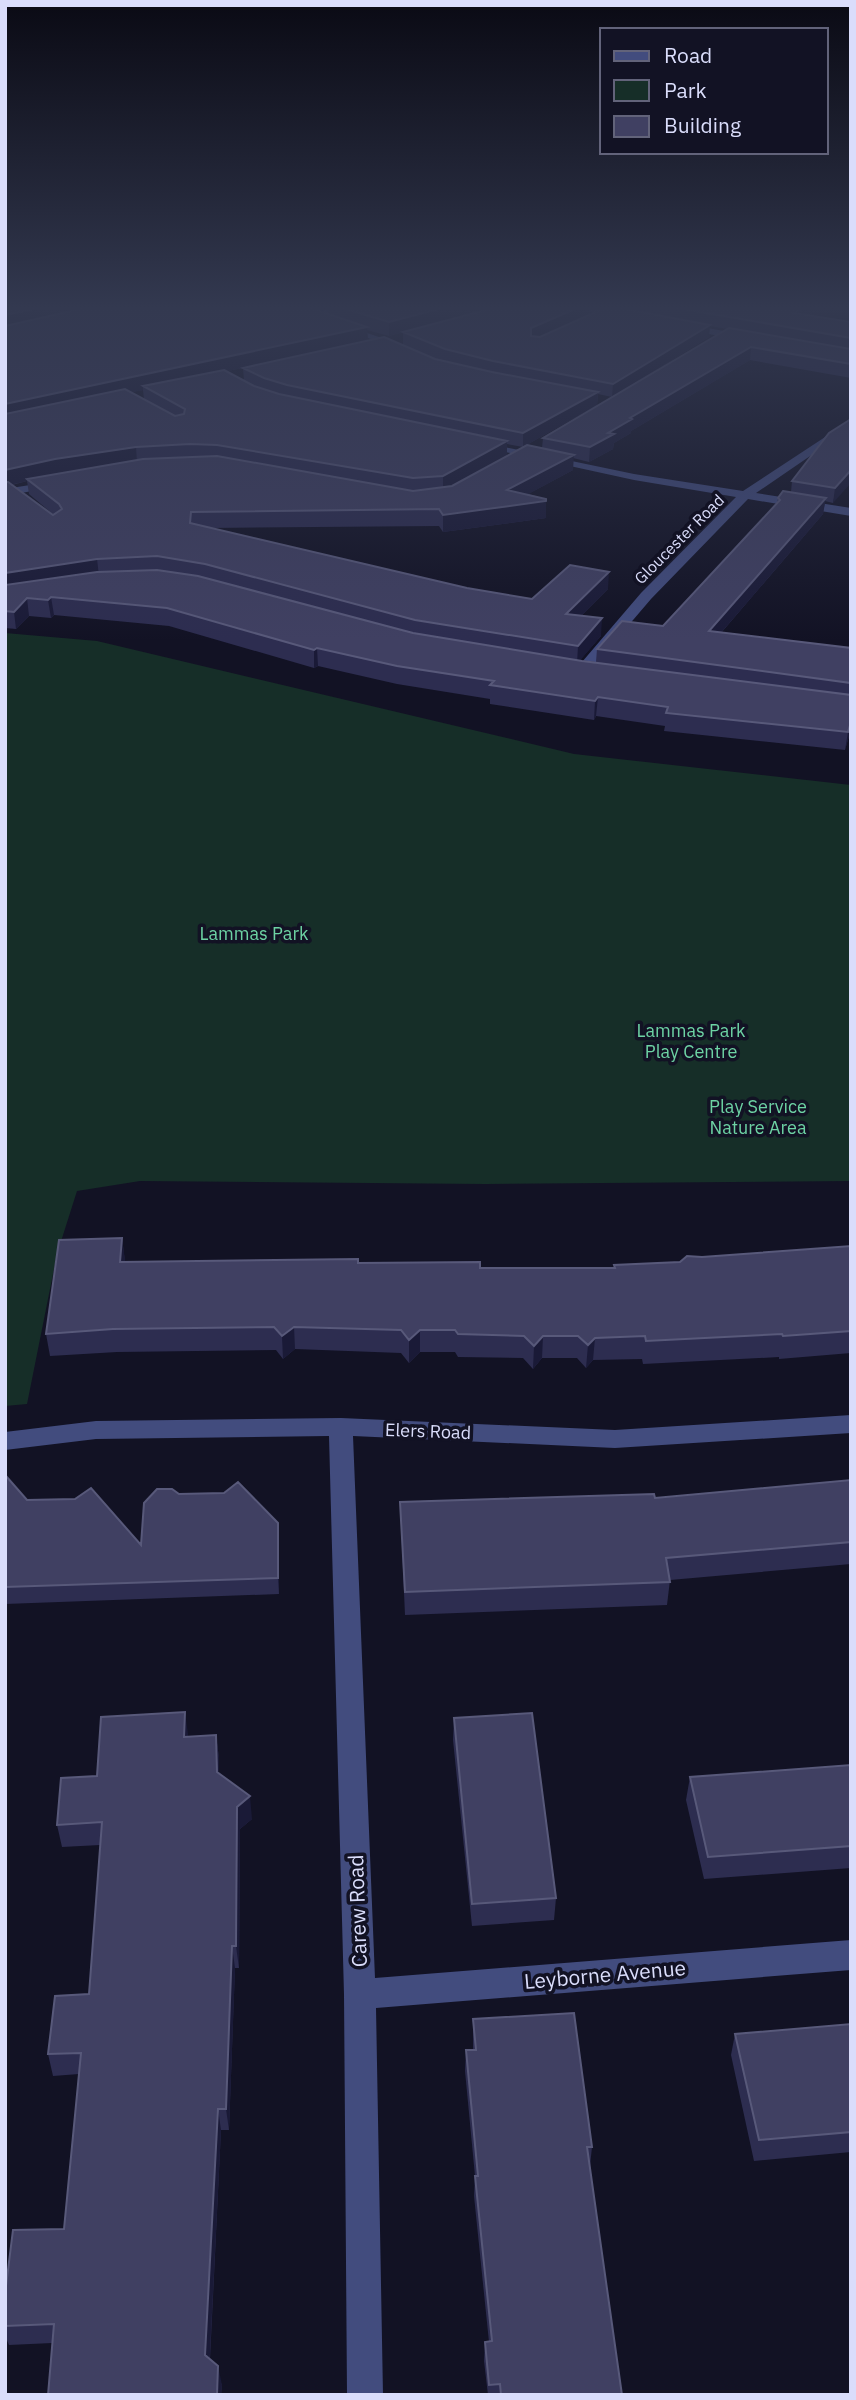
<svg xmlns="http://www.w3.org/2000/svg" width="856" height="2400" font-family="'IBM Plex Sans',sans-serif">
<rect width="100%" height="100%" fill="#121224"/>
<path fill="#162e28" d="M5 633 97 641 574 754 851 785V1181L486 1184 140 1181 77 1191 57 1254 27 1404 5 1406Z"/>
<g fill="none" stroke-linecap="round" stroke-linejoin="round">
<path fill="#424c7e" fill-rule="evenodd" d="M459 305H476L501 312 496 315Z
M556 305H576L630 316 625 319Z
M327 309 335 311 319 317 397 343 389 345 304 317Z
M681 323 745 335 750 338 745 341 678 328 676 326Z
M851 420V428L756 493 851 508V516L748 499 651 599 586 675 581 676 574 672 576 669 641 593 736 497 634 480 474 445 480 442 634 474 743 491Z
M55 481 61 484 59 486 5 496V489Z
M851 1415V1433L615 1448 353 1436 375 1978 851 1940V1970L376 2008 383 2395H347L344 1994 329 1436 96 1439 5 1450V1432L96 1421 341 1418 615 1430Z"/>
</g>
<path fill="#2d2d50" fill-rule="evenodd" d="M5 305H476V312L413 330 505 305H824L808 316 851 322V378L750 360 631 431V433L614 443 613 449 589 462 573 458V470L528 494 546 499V518L443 532 439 526 209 528 467 588 532 599 608 589 581 616 601 636 580 660 596 662 597 649 663 626 777 504 778 498 791 492 792 481 851 419 833 503 825 501 823 514 721 633 851 648V729L845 750 664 731 665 726 596 716 594 720 490 704V699L397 684 318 666 314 668 169 626 54 615 51 618 29 616 16 629 5 628ZM589 305 606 308 589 315ZM328 306V314L317 310ZM710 326 727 329 632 385 709 337ZM367 330 389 336 403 332V345L368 341ZM243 368 244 380 227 371ZM143 390 144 399 131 392ZM598 394 612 397 543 438 542 448 507 456V444L523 447 597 405ZM27 481 29 494 54 515H53L12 485Z
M122 1238 125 1262 358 1263 480 1268H614V1265L680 1262 702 1257 851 1246V1353L779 1359V1357L643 1364 642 1359 593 1360 586 1368 577 1358H542L533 1369 523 1358 458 1357 455 1352H420L409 1363 401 1353 295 1349 283 1359 276 1350 117 1352 50 1356 46 1334Z
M851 1480V1564L670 1580 667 1605 405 1615 400 1502 655 1498Z
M5 1486 27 1500 141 1545 179 1494 278 1523 279 1539V1594L5 1604Z
M454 1718 556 1898 554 1920 472 1926 453 1740Z
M188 1734V1737L216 1735 219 1758V1774L252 1819 240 1829 239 1968H235L229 2130H221L210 2359 222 2385 221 2395H48L52 2343 9 2345 5 2336V2294L64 2229 79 2074 53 2076 48 2054 89 1994 100 1845 62 1847 57 1825 97 1776Z
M851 1765V1868L704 1879 686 1800 690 1777Z
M473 2019 592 2147 590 2166 622 2395H488L484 2361 485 2342H489L474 2196 475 2176 465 2071 466 2050H473Z
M851 2024V2152L754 2161 731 2055 735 2034Z"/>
<path fill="#1a1a37" d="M53 305H117L5 329V315Z
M301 305H328V306L303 315Z
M454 305H476V312L389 336V322Z
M584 305H589V315L530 349 531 328Z
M807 305H824L792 326 794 313Z
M710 325 709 337 612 397 613 384Z
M367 327 368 341 148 388 143 386V390L5 419V404Z
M751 347 750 360 631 431V433L614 443 613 449 589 462 590 447 608 433 630 418Z
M598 392 597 405 523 447V433Z
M507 441V456L443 492V476Z
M136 447 137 463 27 479V481L5 486V470L55 459Z
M574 455 573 470 506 506 507 490Z
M851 470V483L833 503 835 488Z
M826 498 823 514 707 649 709 631Z
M546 501V518L443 532V515Z
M97 559 99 576 5 590V573Z
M609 572 608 589 565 632 566 614Z
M51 597 54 615 51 618 48 600Z
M27 598 29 616 16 629 14 612Z
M602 618 601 636 577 664 578 646Z
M317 648 318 666 314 668V650Z
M598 697 596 716 594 720 595 701Z
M851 722V729L845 750 848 732Z
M122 1238 125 1260 123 1284 120 1262Z
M294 1327 295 1349 283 1359 282 1336Z
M420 1330V1352L409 1363V1340Z
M543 1336 542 1358 533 1369 534 1346Z
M595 1338 593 1360 586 1368 588 1345Z
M278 1523 279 1539V1594L278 1578Z
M185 1712 188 1734 187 1760 184 1737Z
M216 1735 219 1758V1794L217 1772Z
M250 1796 252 1819 240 1829 239 1968 236 1946 237 1807Z
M232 1946 235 1968 229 2130 226 2109Z
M218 2109 221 2130 209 2373 205 2355Z
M218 2366 222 2385 221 2395H217Z"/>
<path fill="#404062" stroke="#58597a" stroke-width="2" d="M5 305H53L5 315Z
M98 305H302L367 327 5 404V326Z
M332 305H454L389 322Z
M505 305H584L531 328V336L540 337 609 306 710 325 613 384 493 361 445 349 403 332Z
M660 305H807L794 313 851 322V338Z
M729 328 851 349V364L751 347 630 418 632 419 608 433 614 434 590 447 543 438Z
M384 337 435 359 492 372 598 392 523 433 287 385 264 378 243 368Z
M224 370 254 386 279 394 507 441 443 476 413 478 217 445 190 444 136 447 55 459 5 470V414L125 389 175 416 184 414 185 409 143 386Z
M851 419V470L835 488 792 481 829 433Z
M527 445 574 455 507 490 546 499V501L443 515 439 509 191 512 190 523 467 588 532 599 570 565 609 572 566 614 602 618 578 646 415 620 205 564 157 556 97 559 5 573V482H8L53 515 62 509 59 504 27 479 143 459 217 456 413 491 452 486Z
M783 491 826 498 709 631 851 648V683L597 649 622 621 663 626 780 500 778 498Z
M157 570 198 576 413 633 582 661 851 695V722L848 732 666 713 668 707 598 697 595 701 490 685 494 681 397 666 317 648 314 650 167 608 51 597 48 600 27 598 14 612 5 611V585L97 572Z
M122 1238 120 1262 358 1259V1263L480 1262V1268H615L614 1265 680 1262 687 1256 702 1257 851 1246V1331L783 1336 782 1334 646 1341 645 1336 595 1338 588 1345 578 1336H543L534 1346 524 1336 458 1334 455 1330H420L409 1340 401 1330 294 1327 282 1336 274 1327 113 1329 46 1334 59 1240Z
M6 1476 27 1500 75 1499 91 1488 141 1545 144 1503 157 1489H172L179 1494 224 1493 238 1482 278 1523V1578L5 1587V1486Z
M851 1480V1542L666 1558 670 1582 405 1592 400 1502 654 1494 655 1498Z
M185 1712 184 1737 216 1735 217 1772 250 1796 237 1807 236 1946H232L226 2109H218L205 2355 218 2366 217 2395H48L54 2324 5 2326V2294L13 2230 64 2229 81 2053 48 2054 55 1996 89 1994 102 1822 57 1825 61 1778 97 1776 101 1717Z
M532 1713 556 1898 472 1904 454 1718Z
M851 1765V1846L708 1857 690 1777Z
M574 2013 592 2147H587L622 2395H501L500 2384 489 2385 485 2342 492 2341 475 2176H478L466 2050H476L473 2019Z
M851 2024V2132L759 2140 735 2034Z"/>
<linearGradient id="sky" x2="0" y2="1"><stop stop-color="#0a0a14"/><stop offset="0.48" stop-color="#333950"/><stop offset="1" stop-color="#333950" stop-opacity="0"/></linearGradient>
<rect width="856" height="641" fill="url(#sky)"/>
<g text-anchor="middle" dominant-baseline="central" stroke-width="7" stroke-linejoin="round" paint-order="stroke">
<g font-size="16" fill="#daddfb" stroke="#121224">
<text transform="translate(679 539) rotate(-45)">Gloucester Road</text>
</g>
<g font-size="18" fill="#6dd3a4" stroke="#121224">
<text x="254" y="933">Lammas Park</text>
<text x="691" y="1030">Lammas Park<tspan x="691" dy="21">Play Centre</tspan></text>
<text x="758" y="1106">Play Service<tspan x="758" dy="21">Nature Area</tspan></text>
</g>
<g font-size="18" fill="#daddfb" stroke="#121224">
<text transform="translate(428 1431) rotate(2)">Elers Road</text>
</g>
<g font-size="21" fill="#daddfb" stroke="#121224">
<text transform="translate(357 1911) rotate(-92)">Carew Road</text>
<text transform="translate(605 1974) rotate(-5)">Leyborne Avenue</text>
</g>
</g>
<rect width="856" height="2400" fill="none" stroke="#daddfb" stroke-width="14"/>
<rect x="600" y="28" width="228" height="126" fill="#121224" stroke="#62637a" stroke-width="2"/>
<rect x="614" y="51" width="35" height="10" fill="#424c7e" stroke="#62637a" stroke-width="2"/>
<text x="664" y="63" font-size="21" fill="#daddfb">Road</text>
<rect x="614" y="80" width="35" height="21" fill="#162e28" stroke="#62637a" stroke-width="2"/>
<text x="664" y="98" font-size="21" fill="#daddfb">Park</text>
<rect x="614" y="116" width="35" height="21" fill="#404062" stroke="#62637a" stroke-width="2"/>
<text x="664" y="133" font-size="21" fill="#daddfb">Building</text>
</svg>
